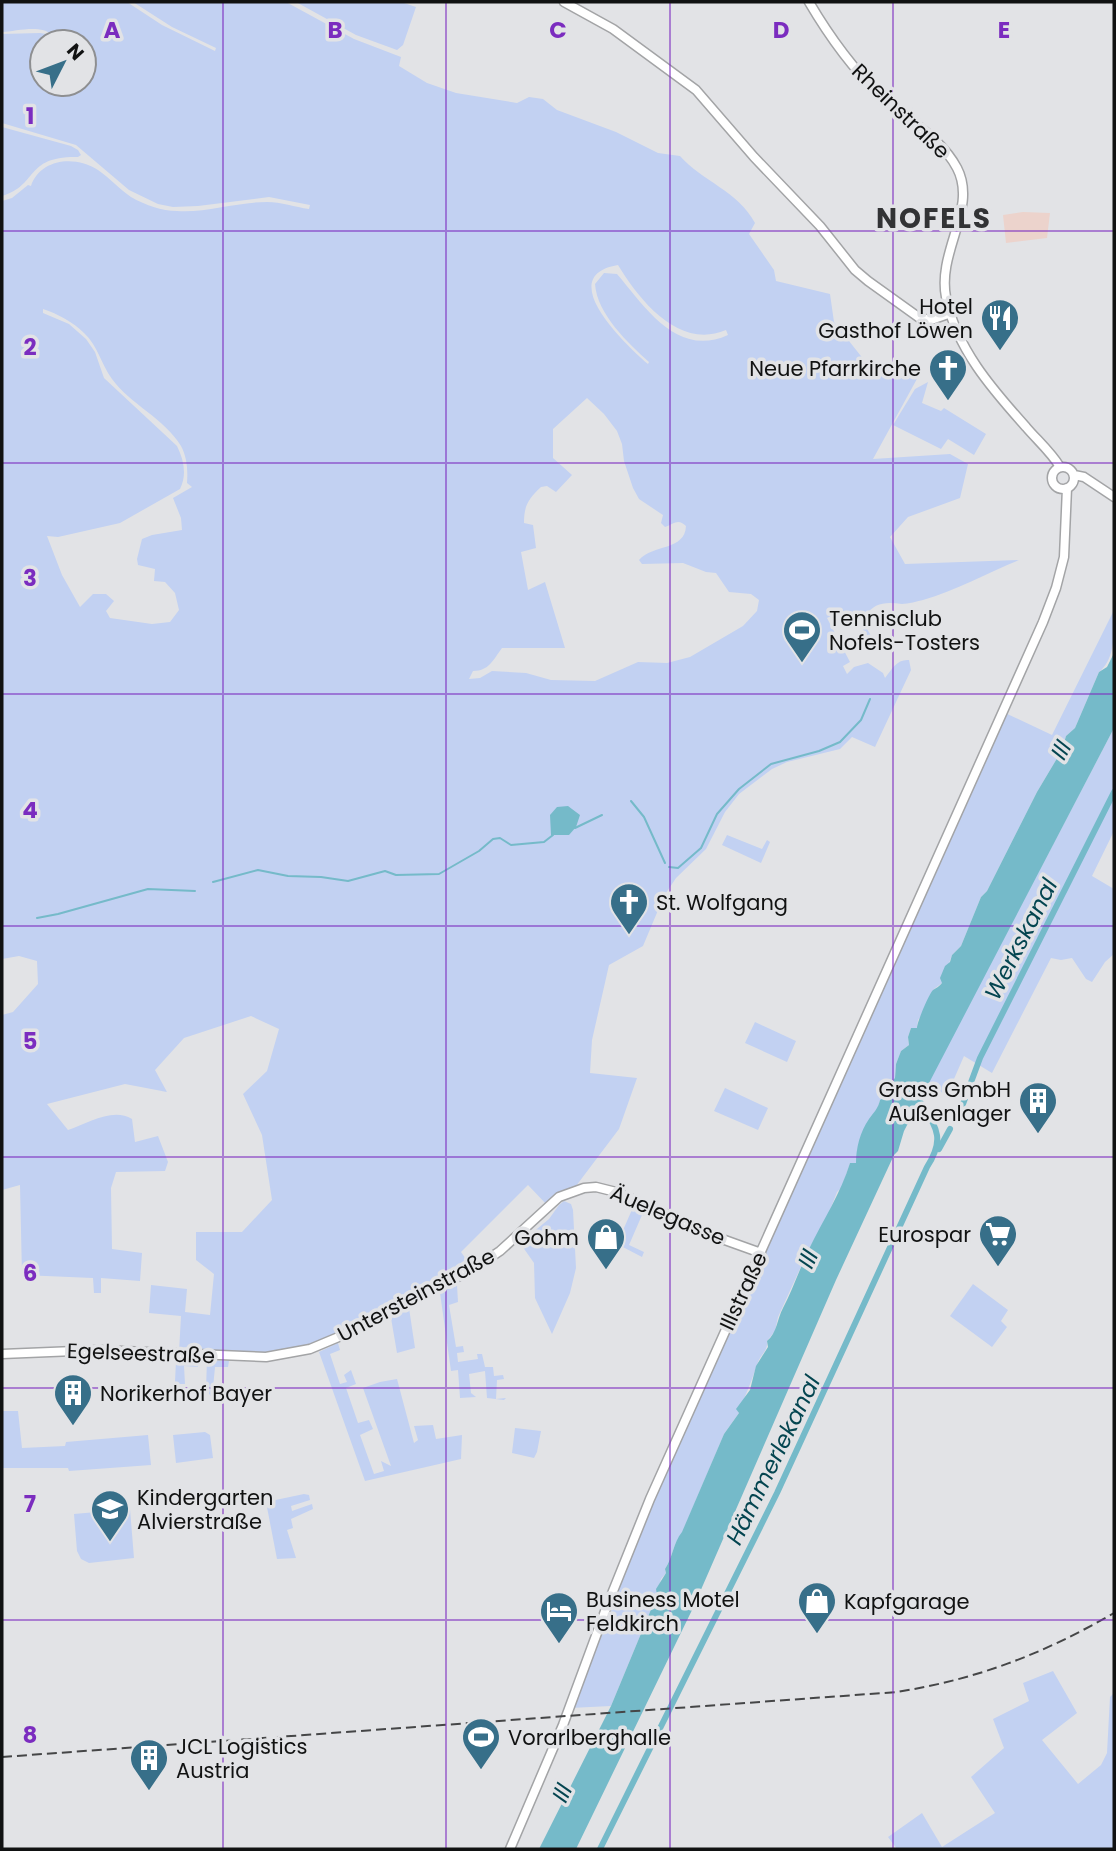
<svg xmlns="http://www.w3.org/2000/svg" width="1116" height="1851" font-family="Poppins,sans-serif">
<rect width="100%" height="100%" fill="#e2e3e6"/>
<path fill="#ecd3cc" d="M1023 212 1050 213 1047 238 1006 243 1003 215Z"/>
<path fill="#c2d1f2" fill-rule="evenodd" d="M2 2H127L162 25 215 51 216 48 172 27 133 2H286L354 39 401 57 399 66 427 83 456 93 517 103 529 97 543 99 557 110 616 132 658 153 680 156C702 181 738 191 755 223L749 234 774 270 776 281 830 294 834 322 868 365 918 377 873 459 950 454 968 464 960 498 908 517 890 537 905 564 1019 560C989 572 955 591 923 600 918 601 908 604 902 604 886 602 874 602 865 617L867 629 878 647 877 650 872 649 857 616 851 611 835 614 827 618 850 662 843 666 847 674 854 667 868 663 883 673 885 678C892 669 897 659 909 660L911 670 875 747 852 737 840 749 787 762 772 769 739 794 725 812 706 849 676 878 664 896 643 946 609 965 592 1040 590 1073 637 1078 619 1129 573 1190 548 1206 528 1185 461 1252 473 1269 341 1336 280 1356 179 1352 181 1316 149 1313 151 1285 187 1289 185 1312 210 1315 214 1274 196 1260V1232H242L272 1200 262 1135 243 1094 267 1071 279 1029 251 1016 184 1038 155 1070 167 1092 125 1084 47 1104 68 1130C88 1123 113 1107 132 1119L135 1142 158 1136 168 1162 165 1171 116 1172 111 1188 112 1249 142 1253 140 1281 101 1278V1293H94L93 1278 22 1275 20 1185 2 1190V1015L13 1012 38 984 37 961 19 956 2 959V201L12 198 28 185 31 186C40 159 75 155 98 170 110 178 119 189 131 197 145 205 162 211 177 211 207 213 236 202 267 202 281 202 295 207 309 209L310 205 269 197 198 206 173 207 158 204 129 190 76 145 2 123V34L40 33 52 35C42 24 16 31 2 32ZM42 42H84V84H42ZM618 265C640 301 679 350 726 330L728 335C677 358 646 308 617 274L604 273 595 284C597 314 628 343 649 362L648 364C625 344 553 276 618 265ZM43 309C58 314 73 322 84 333 98 346 101 364 112 379 130 404 165 419 181 446 187 457 188 470 187 483L192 487 173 498 181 518 182 530 152 535 142 539 137 559 138 565 155 569 154 581 165 582 175 593 179 610 170 622 152 624 110 618 106 611 114 601 106 594H93L80 607 62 575 47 536 58 537 120 523 180 489C187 475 184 460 177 446L104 378 95 352 86 339 69 324 43 313ZM587 398 604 414 617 431 622 444 624 461 633 488 639 499 663 515 661 523 665 527C674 524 678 518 686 526 685 551 653 544 639 560L642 564 683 563 706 572 716 573 729 592 751 594 759 600 757 611 743 626 690 657 667 663 638 662 595 681 551 680 526 673 492 671 480 678 469 679 473 671C489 671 493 660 502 648H565L545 582 528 590 521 552 536 548 533 525 524 523C524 506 528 499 541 487L547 486 556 492 572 475 553 458V429Z
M296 2H401L416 7 403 45 397 50 356 35Z
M2 127 71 146 78 150 81 155 78 157C24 156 39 185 2 196Z
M928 382 922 403 941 411 944 408 986 434 974 455 948 439 941 449 893 425 915 389Z
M1114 610C1114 632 1116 658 1099 672L1075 728 1066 736 1062 750 1037 792 987 891 981 897 961 946 952 955 942 983 934 989 930 995 925 1011 918 1020 917 1028H911L908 1037 909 1045 901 1051 896 1064 895 1078 886 1087V1096L880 1100 877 1111 871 1116 856 1163H850L842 1187 837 1192 827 1218 810 1247 778 1317 775 1331 767 1341C768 1351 761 1354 758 1362 752 1379 747 1394 738 1411L739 1413 724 1434 682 1533C673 1543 673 1557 665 1569L666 1573 661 1579 657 1595 611 1706 570 1708 614 1590 1003 712 1052 735Z
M1114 728V831L1092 876 1114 889V954L1105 962 1092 982 1086 979 1072 958 1061 960 1051 958 992 1073 964 1056 947 1095 927 1085Z
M727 835 762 849 767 840 770 842 761 863 722 845Z
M755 1022 796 1041 787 1062 745 1043Z
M725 1088 768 1108 758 1130 714 1111Z
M564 1201 571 1204 573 1210 576 1268 570 1293 552 1334 535 1298 534 1263 520 1243 549 1219 559 1205Z
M634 1205 656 1216 655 1220 642 1215 629 1245 644 1252 642 1257 617 1244Z
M461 1281 457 1285 458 1302 449 1305 456 1347 463 1346 464 1352 457 1353 458 1362 478 1359 477 1354H482L485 1367H493L494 1376 503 1375 504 1379 497 1380 496 1399 506 1398 504 1400 487 1398 485 1371 469 1374 471 1393 476 1397 460 1398 458 1370 451 1371 440 1293Z
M973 1284 1008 1310 1001 1321 1007 1327 992 1347 950 1316Z
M409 1308 415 1348 397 1353 391 1318Z
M338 1343 340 1350 330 1354 340 1384 347 1382 344 1375 351 1370 356 1384 346 1388 358 1423 369 1420 373 1429 360 1435 374 1474 384 1471 381 1461 391 1466 363 1388 380 1382 397 1379 414 1443 418 1440 414 1426 433 1425 436 1439 462 1435 461 1459 365 1481 319 1352Z
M197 1360 198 1367 184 1366 185 1384H176L175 1393H182L183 1398 203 1397 205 1399 174 1402 176 1361Z
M207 1360 229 1361 228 1367H215L212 1398 206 1389Z
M2 1411H18L22 1448 65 1446 66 1442 148 1435 151 1465 69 1471 68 1468H2Z
M515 1428 541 1431 537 1452 534 1458 512 1453Z
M205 1432 210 1435 213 1458 176 1463 173 1435Z
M304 1494 309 1495 310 1500 291 1506 292 1511 312 1504 313 1509 291 1519 293 1528 287 1530 296 1558 277 1559 266 1502Z
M130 1509 134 1558 89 1563 81 1559 77 1551 74 1514Z
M1053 1671 1077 1713 1042 1740 1078 1784 1101 1765 1107 1753 1110 1697 1114 1693V1849H897L888 1837 922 1813 942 1847 995 1813 971 1777 1004 1748 993 1719 1029 1701 1023 1683Z"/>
<path fill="#75bac9" d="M1114 653V728L904 1131 898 1151 894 1155 836 1280 693 1608 576 1849H539L611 1706 657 1595 656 1589 666 1573 665 1569C673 1557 673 1543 682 1532L724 1434 739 1413 736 1409 750 1390 756 1366 768 1347 767 1341C777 1333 777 1319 783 1308 793 1289 800 1268 809 1249 823 1220 841 1193 850 1163H856C856 1148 860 1132 869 1119 874 1112 878 1109 880 1100L886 1096V1087L895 1078 896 1064 901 1051 909 1045 908 1037 911 1028H917C917 1022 929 994 933 990 936 988 940 986 942 983L940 978 945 966 950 962 952 955 961 946 981 897 987 891 1037 792 1062 750 1066 736 1075 728 1099 672 1107 667Z
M568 806 580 815 576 827 569 835H551L550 815 557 807Z"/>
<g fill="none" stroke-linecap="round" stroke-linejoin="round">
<path stroke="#75bac9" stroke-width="2" d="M631 801 644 817 665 863
M575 828 602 815
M669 867 678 868 701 848 717 814 739 789 771 764 819 751 840 742 861 720 870 699
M213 882 258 870 288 876 321 877 348 881 385 871 396 875 439 874 479 851 493 839 500 838 511 845 544 842 553 835
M37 918 58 914 148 889 195 891"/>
<path stroke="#75bac9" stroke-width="6" d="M963 1104 980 1058 1114 792
M939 1149 950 1129
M600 1849 777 1493 927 1167C948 1134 933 1125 916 1095"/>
<defs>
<path id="major" d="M564 2 613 29 696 90 754 157 820 226 855 270 868 281 921 319H934L951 313
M809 2C829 36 851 67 880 95 905 119 940 136 957 168 978 208 937 251 946 297 956 348 992 389 1026 427 1037 440 1051 452 1060 467
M1052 478a11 11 0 1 1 22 0a11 11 0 1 1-22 0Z
M1074 475 1084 477 1114 497
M2 1354 99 1350 266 1357 310 1349 341 1336 473 1269 500 1251 559 1197 584 1188 596 1187 616 1192 722 1239 761 1253
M510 1849 563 1725 607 1606 650 1499 1043 622 1056 588 1064 557 1067 488"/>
</defs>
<use href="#major" stroke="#a3a4a6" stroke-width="11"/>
<use href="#major" stroke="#fff" stroke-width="8"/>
<path stroke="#454647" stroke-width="2" stroke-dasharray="10 5" stroke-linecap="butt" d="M2 1757 897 1692C978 1679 1043 1654 1114 1613"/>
</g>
<path fill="none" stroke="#7b2cbf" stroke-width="2" stroke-opacity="0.55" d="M223 2V1849M446 2V1849M670 2V1849M893 2V1849M2 231H1114M2 463H1114M2 694H1114M2 926H1114M2 1157H1114M2 1388H1114M2 1620H1114"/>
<defs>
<symbol id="restaurant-pin" viewBox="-11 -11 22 30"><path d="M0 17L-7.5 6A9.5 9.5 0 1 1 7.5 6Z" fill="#376f89" stroke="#e2e3e6"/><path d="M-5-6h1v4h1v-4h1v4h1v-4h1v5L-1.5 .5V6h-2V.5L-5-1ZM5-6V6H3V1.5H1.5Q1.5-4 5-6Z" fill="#fff"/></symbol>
<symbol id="church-pin" viewBox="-11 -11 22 30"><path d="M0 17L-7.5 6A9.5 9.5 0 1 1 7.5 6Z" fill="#376f89" stroke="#e2e3e6"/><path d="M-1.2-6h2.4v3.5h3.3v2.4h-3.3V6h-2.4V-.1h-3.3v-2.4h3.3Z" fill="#fff"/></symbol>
<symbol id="stadium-pin" viewBox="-11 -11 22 30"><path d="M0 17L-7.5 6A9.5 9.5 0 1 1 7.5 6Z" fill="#376f89" stroke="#e2e3e6"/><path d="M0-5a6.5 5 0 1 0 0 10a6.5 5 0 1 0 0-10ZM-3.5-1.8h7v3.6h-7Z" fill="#fff"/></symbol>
<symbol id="building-pin" viewBox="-11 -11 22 30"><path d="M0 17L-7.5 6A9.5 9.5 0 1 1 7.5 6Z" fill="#376f89" stroke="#e2e3e6"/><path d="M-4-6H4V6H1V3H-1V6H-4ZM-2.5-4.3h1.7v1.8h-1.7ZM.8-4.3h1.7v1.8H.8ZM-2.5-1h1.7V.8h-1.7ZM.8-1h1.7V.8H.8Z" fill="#fff"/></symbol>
<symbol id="supermarket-pin" viewBox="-11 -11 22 30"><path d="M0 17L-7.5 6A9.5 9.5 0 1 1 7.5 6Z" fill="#376f89" stroke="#e2e3e6"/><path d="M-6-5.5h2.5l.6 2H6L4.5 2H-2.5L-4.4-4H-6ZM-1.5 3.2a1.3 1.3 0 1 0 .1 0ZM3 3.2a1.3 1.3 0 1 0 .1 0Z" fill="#fff"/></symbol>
<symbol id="shop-pin" viewBox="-11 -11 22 30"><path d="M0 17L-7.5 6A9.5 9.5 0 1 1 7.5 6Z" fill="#376f89" stroke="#e2e3e6"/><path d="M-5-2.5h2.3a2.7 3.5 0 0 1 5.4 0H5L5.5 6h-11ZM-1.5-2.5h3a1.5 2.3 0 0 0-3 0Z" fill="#fff"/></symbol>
<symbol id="school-pin" viewBox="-11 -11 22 30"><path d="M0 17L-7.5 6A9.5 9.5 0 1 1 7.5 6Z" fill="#376f89" stroke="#e2e3e6"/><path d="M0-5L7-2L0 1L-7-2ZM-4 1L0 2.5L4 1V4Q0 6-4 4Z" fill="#fff"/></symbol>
<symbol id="hotel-pin" viewBox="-11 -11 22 30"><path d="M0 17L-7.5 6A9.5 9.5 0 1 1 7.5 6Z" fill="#376f89" stroke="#e2e3e6"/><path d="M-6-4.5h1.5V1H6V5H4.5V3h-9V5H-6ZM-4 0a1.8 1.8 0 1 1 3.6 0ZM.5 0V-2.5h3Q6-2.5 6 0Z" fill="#fff"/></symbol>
</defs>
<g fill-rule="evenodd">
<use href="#restaurant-pin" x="978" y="296" width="44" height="60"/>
<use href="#church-pin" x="926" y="346" width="44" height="60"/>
<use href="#stadium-pin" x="780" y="608" width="44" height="60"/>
<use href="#church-pin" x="607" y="880" width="44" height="60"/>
<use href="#building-pin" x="1016" y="1079" width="44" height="60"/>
<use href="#supermarket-pin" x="976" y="1212" width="44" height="60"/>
<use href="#shop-pin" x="584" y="1215" width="44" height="60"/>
<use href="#building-pin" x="51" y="1371" width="44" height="60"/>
<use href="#school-pin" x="88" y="1487" width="44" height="60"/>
<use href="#shop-pin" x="795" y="1579" width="44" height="60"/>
<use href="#hotel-pin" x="537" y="1589" width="44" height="60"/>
<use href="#stadium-pin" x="459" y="1715" width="44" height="60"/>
<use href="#building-pin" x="127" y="1736" width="44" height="60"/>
</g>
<g text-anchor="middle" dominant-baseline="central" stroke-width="7" stroke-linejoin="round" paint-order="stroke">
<g font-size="21" fill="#111212" stroke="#e2e3e6">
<text transform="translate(901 111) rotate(44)">Rheinstraße</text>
<text transform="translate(668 1215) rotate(23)">Äuelegasse</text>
<text transform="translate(743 1291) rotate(-65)">Illstraße</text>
<text transform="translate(416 1295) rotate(-28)">Untersteinstraße</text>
<text transform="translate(141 1353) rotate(2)">Egelseestraße</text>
</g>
<g font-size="21" fill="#111212" stroke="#e2e3e6" text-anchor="start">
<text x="973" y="306" text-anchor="end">Hotel<tspan x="973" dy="24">Gasthof Löwen</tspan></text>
<text x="921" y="368" text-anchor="end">Neue Pfarrkirche</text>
<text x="829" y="618">Tennisclub<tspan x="829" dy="24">Nofels-Tosters</tspan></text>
<text x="656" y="902">St. Wolfgang</text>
<text x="1011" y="1089" text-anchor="end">Grass GmbH<tspan x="1011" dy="24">Außenlager</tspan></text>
<text x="971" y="1234" text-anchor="end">Eurospar</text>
<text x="579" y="1237" text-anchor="end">Gohm</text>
<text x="100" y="1393">Norikerhof Bayer</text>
<text x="137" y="1497">Kindergarten<tspan x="137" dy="24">Alvierstraße</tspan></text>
<text x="586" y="1599">Business Motel<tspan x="586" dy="24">Feldkirch</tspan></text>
<text x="844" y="1601">Kapfgarage</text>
<text x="508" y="1737">Vorarlberghalle</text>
<text x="176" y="1746">JCL Logistics<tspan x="176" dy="24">Austria</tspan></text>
</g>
<g font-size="23" font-style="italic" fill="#044550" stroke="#e2e3e6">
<text transform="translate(1061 750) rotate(-62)">Ill</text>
<text transform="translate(1021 939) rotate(-63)">Werkskanal</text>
<text transform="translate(808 1259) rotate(-66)">Ill</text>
<text transform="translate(773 1460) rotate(-64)">Hämmerlekanal</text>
<text transform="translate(562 1793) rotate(-65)">Ill</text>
</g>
<g font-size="28" font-weight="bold" letter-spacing="2" fill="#323335" stroke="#e2e3e6">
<text x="934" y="218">NOFELS</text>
</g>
</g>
<g font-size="23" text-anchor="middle" font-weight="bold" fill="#7b2cbf" stroke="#e2e3e6" stroke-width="7" stroke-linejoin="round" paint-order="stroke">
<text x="112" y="38">A</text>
<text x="335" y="38">B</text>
<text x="558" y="38">C</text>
<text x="781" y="38">D</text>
<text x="1004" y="38">E</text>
<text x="30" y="124">1</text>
<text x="30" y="355">2</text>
<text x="30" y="586">3</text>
<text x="30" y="818">4</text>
<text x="30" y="1049">5</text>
<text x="30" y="1281">6</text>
<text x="30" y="1512">7</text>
<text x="30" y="1743">8</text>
</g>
<rect width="1116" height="1851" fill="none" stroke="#111212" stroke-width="7"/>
<g transform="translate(63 63) rotate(48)"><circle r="33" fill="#e2e3e6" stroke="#8e8f91" stroke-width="2"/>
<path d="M0-5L12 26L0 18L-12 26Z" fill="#376f89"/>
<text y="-10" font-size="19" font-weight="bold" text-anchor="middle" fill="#111212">N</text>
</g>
</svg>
